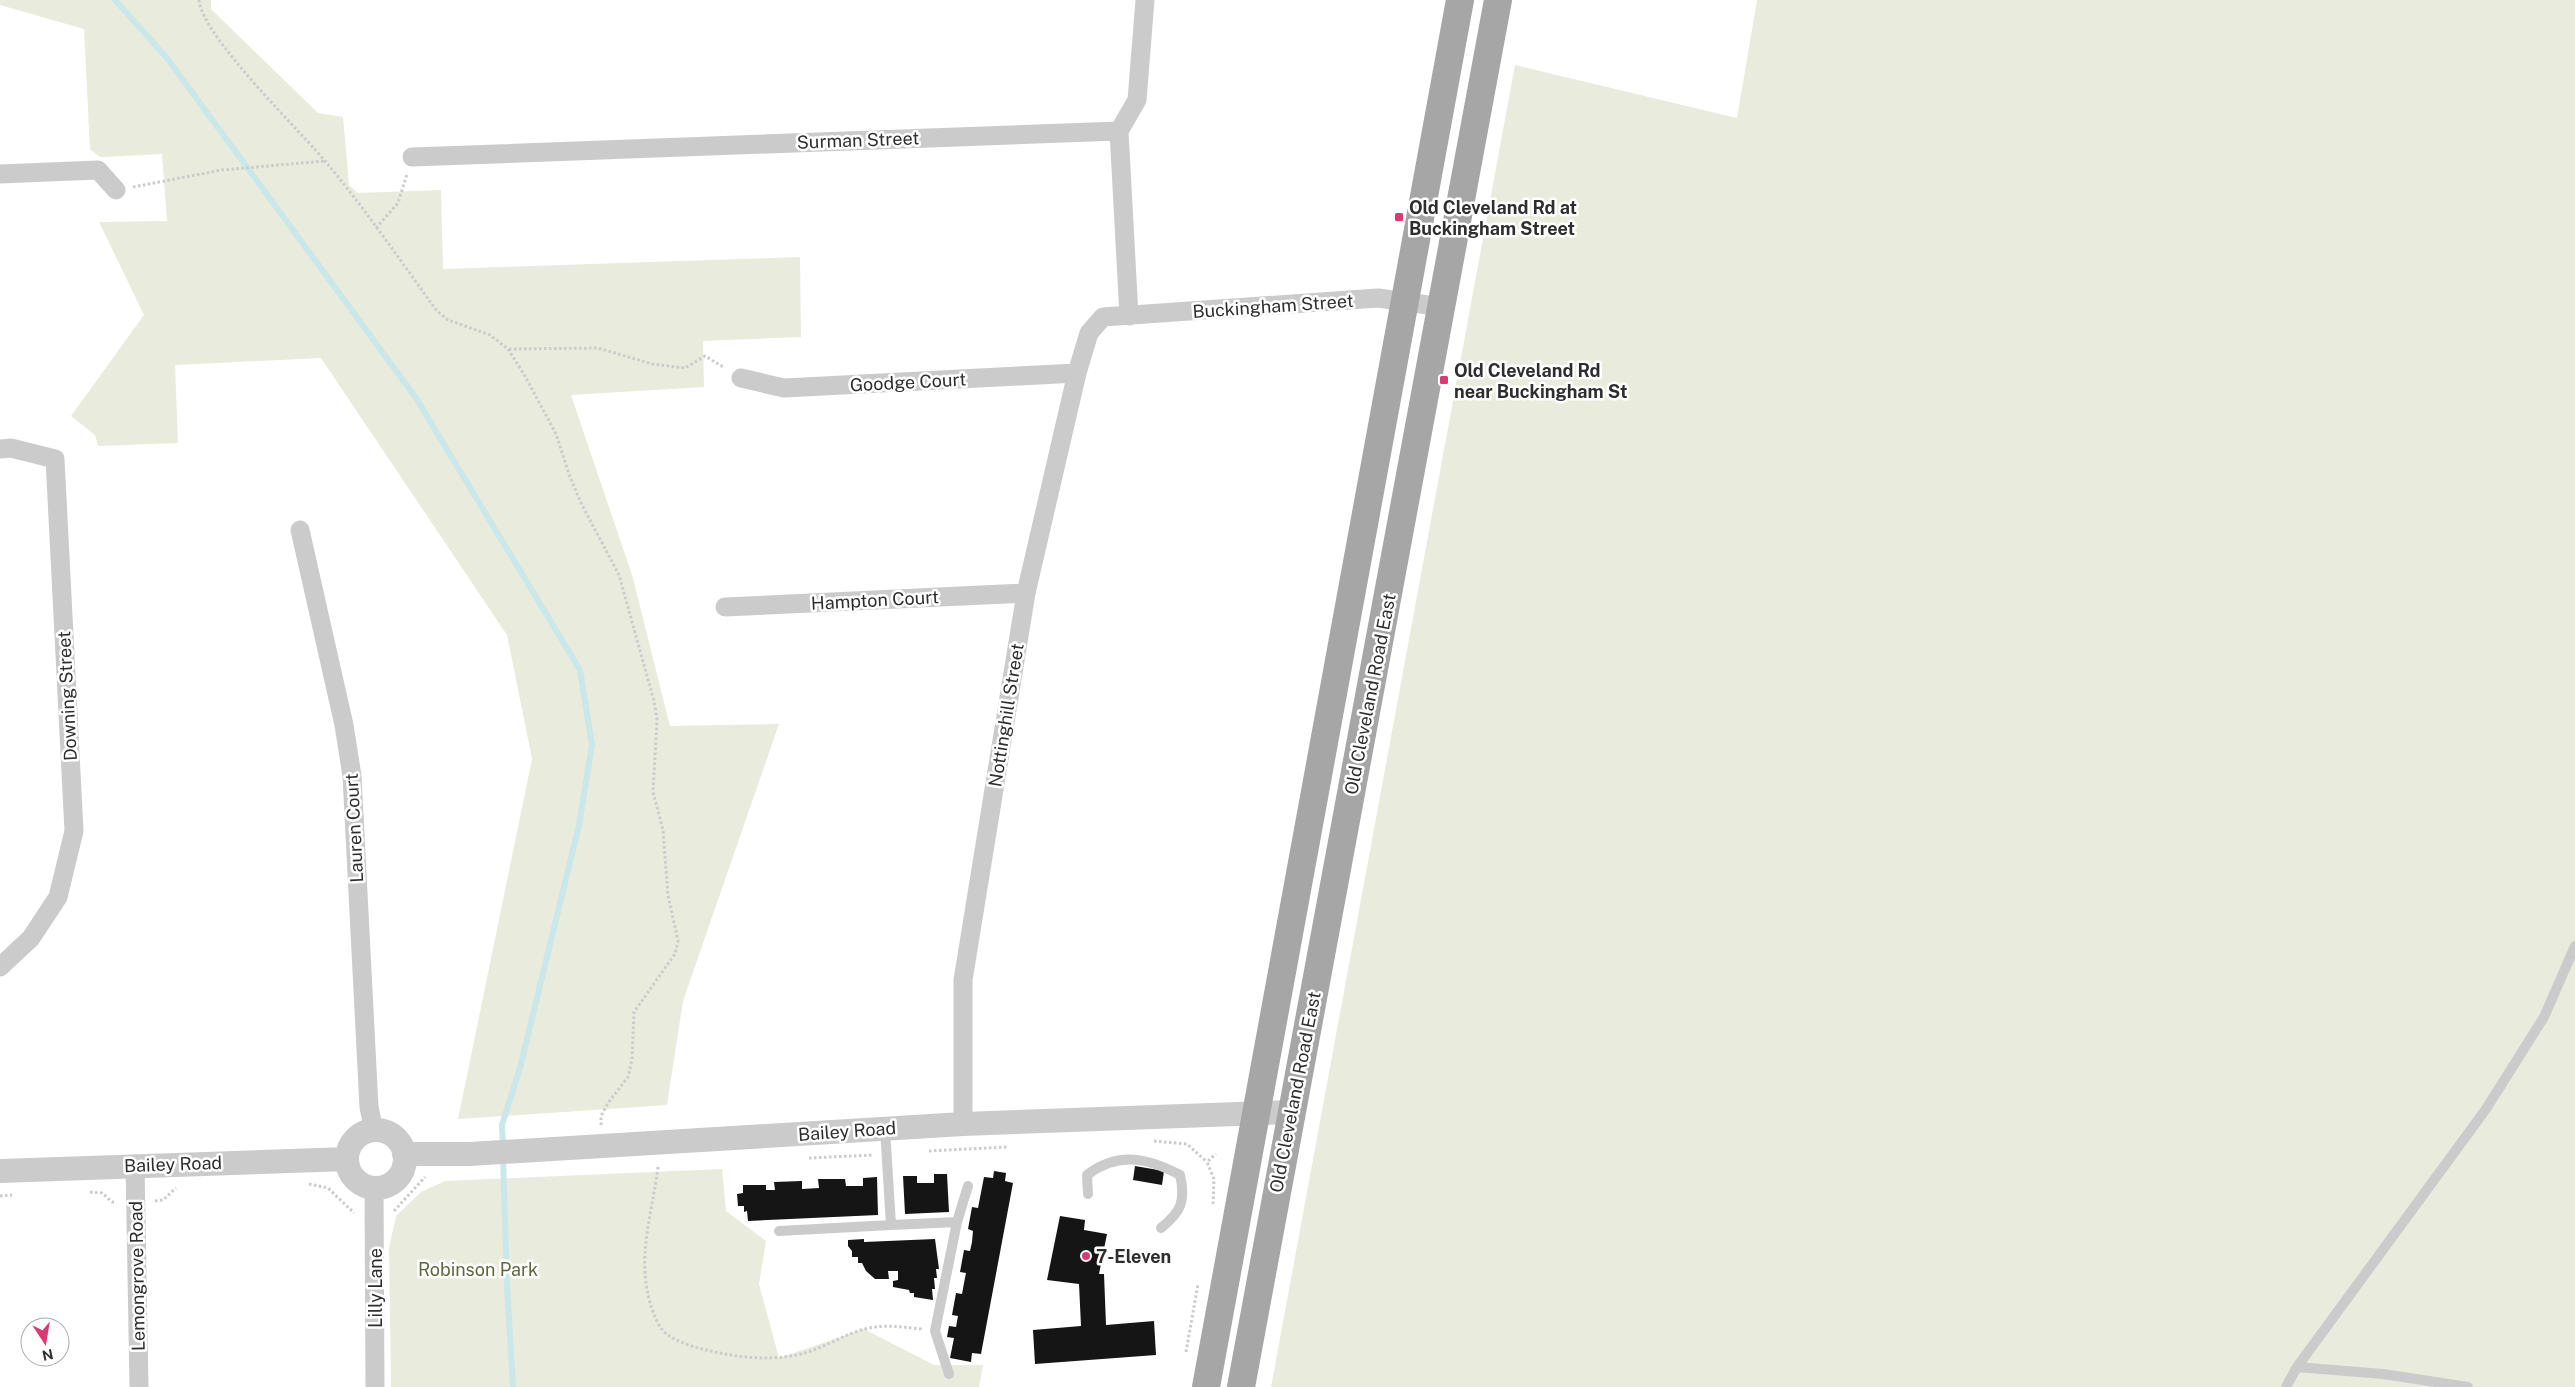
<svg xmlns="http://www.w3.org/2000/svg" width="2575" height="1387" font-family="'Public Sans',sans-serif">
<rect width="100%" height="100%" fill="#fff"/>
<path fill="#e9ebdd" d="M0 0H211V9L318 113 343 117 349 185 358 193 441 190 443 269 800 257 801 337 703 341 704 387 571 395 633 578 670 726 779 724 683 1001 667 1105 458 1119 532 759 507 635 321 358 175 365 178 443 98 446 95 435 71 416 144 315 99 222 167 221 162 154 100 157 90 149 84 29 0 5Z
M1757 0H2575V1387H1271L1515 65 1737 118Z
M722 1169 726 1211 766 1241 759 1284 779 1358 864 1329 934 1365H983L979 1387H391L389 1248 396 1216 421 1192 445 1181Z"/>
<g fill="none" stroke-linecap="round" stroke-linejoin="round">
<path stroke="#cae7ea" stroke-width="6" d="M115 0 167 58 416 398 580 670 592 745 579 825 520 1068 502 1125 503 1147
M503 1157 507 1286 513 1387"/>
</g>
<path fill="#151515" d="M1135 1166 1164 1171 1162 1185 1133 1180Z
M994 1171 1006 1173 1005 1181 1013 1183 981 1354 972 1353 971 1362 950 1358 954 1338 947 1337 949 1326 956 1327 958 1316 952 1315 956 1293 962 1294 964 1283 966 1273 960 1272 964 1250 970 1251 972 1242 973 1231 968 1229 972 1207 978 1208 984 1177 993 1178Z
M934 1174H947L949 1212 905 1214 903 1176H917V1183H934Z
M877 1177 878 1215 748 1221 747 1211 744 1212V1206H738L737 1194 743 1193V1185H766V1190H775L774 1182 802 1181V1189L819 1188 818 1179H845L846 1186H863V1178Z
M1060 1216 1085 1220 1084 1230 1107 1234 1099 1274H1104L1106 1325 1154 1321 1156 1355 1035 1364 1033 1330 1081 1326 1079 1284 1047 1280Z
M864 1239V1242L935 1239 939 1269H936L937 1278H934L935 1289H932L933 1300 914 1297V1293H910L909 1290 893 1287V1281L898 1280V1271H888L889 1279H875L866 1271 862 1263H858V1257H852V1251L848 1246V1240Z"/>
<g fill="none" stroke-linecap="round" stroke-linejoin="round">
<path stroke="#cbcbcb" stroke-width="3" stroke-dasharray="2.5 2.5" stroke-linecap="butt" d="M199 0C202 37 303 133 330 167 368 213 402 263 437 311L448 320 490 335 508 349 525 376 556 434 570 477 582 505 619 575 654 701 657 720 653 792 663 830 668 895 678 941 675 954 634 1012 632 1060 628 1077 608 1103 601 1116V1126
M133 187 222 170 325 161
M376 228 398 203 407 174
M509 349 598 348 652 364 685 368 705 356 725 368
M1154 1141 1187 1144 1207 1162
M929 1151 1008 1147
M809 1158 873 1155
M658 1167C652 1215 636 1258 651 1306 654 1315 659 1329 668 1335 679 1343 697 1348 711 1351 740 1358 772 1361 801 1354 824 1348 844 1334 865 1329 884 1324 902 1327 922 1329
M309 1184 328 1188 354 1213
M90 1192 102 1193 112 1202H116
M0 1196 12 1195
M155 1201 163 1200 176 1188
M1213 1204 1214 1179 1207 1162 1216 1154
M394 1211 425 1177
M1186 1352 1198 1284"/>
<path stroke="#cbcbcb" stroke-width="10" d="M1088 1194 1087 1175C1118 1151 1148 1158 1180 1175 1186 1201 1181 1212 1161 1228
M891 1225 957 1222
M779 1231 891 1225 885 1129
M2297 1367 2383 1374 2468 1387
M949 1374 935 1331 957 1222 968 1186
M2286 1387 2297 1367 2486 1109 2544 1017 2575 946"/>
<path stroke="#cbcbcb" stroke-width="19" d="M1119 131 1137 100 1145 0
M412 157 1119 131 1129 316
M0 174 98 170 116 190
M741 378 784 388 1077 373
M0 449 11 448 55 459 74 831 58 897 31 938 0 967
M300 530 344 725 352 776 369 1107 374 1131
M725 607 1026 593
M963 1124V980L1026 593 1077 373 1089 333 1103 317 1378 298 1442 307
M135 1164 139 1387
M374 1188 375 1387"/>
<path stroke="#cbcbcb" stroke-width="24" d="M347 1159a29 29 0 1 1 58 0a29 29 0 1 1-58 0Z
M404 1154H470L963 1124 1291 1112
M0 1171 347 1159"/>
<path stroke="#a6a6a6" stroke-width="28" d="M1206 1387 1460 0
M1241 1387 1498 0"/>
</g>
<g fill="#de3874" stroke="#fff" stroke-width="2">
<rect x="1394" y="212" width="10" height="10" rx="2.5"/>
<rect x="1439" y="375" width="10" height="10" rx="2.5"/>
<circle cx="1086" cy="1256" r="5"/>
</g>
<g text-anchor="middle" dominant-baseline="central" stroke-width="5" stroke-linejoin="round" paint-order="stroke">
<g font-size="18" fill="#2e2e2e" stroke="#fff">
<text transform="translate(858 140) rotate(-2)">Surman Street</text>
<text transform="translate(1273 306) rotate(-4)">Buckingham Street</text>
<text transform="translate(908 382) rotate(-3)">Goodge Court</text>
<text transform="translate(875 600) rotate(-3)">Hampton Court</text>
<text transform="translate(1370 694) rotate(-79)">Old Cleveland Road East</text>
<text transform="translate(67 696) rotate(-93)">Downing Street</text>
<text transform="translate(1006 715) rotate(-81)">Nottinghill Street</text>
<text transform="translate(354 828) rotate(-93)">Lauren Court</text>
<text transform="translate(1295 1092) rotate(-79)">Old Cleveland Road East</text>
<text transform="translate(847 1131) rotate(-4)">Bailey Road</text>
<text transform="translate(173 1164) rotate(-2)">Bailey Road</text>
<text transform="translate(137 1276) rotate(-91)">Lemongrove Road</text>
<text transform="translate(375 1288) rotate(-90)">Lilly Lane</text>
</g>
<g font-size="18" font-weight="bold" fill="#2e2e2e" stroke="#fff" text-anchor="start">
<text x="1409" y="207">Old Cleveland Rd at<tspan x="1409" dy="21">Buckingham Street</tspan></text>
<text x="1454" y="370">Old Cleveland Rd<tspan x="1454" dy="21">near Buckingham St</tspan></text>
<text x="1096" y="1256">7-Eleven</text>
</g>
<g font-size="18" fill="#5e683d" stroke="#fff">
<text x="478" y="1269">Robinson Park</text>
</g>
</g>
<g transform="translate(45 1342) rotate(168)"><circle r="24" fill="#ffffff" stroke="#ababab"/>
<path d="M0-4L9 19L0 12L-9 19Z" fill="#de3874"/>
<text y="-8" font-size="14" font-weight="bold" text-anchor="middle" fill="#2e2e2e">N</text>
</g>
</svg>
